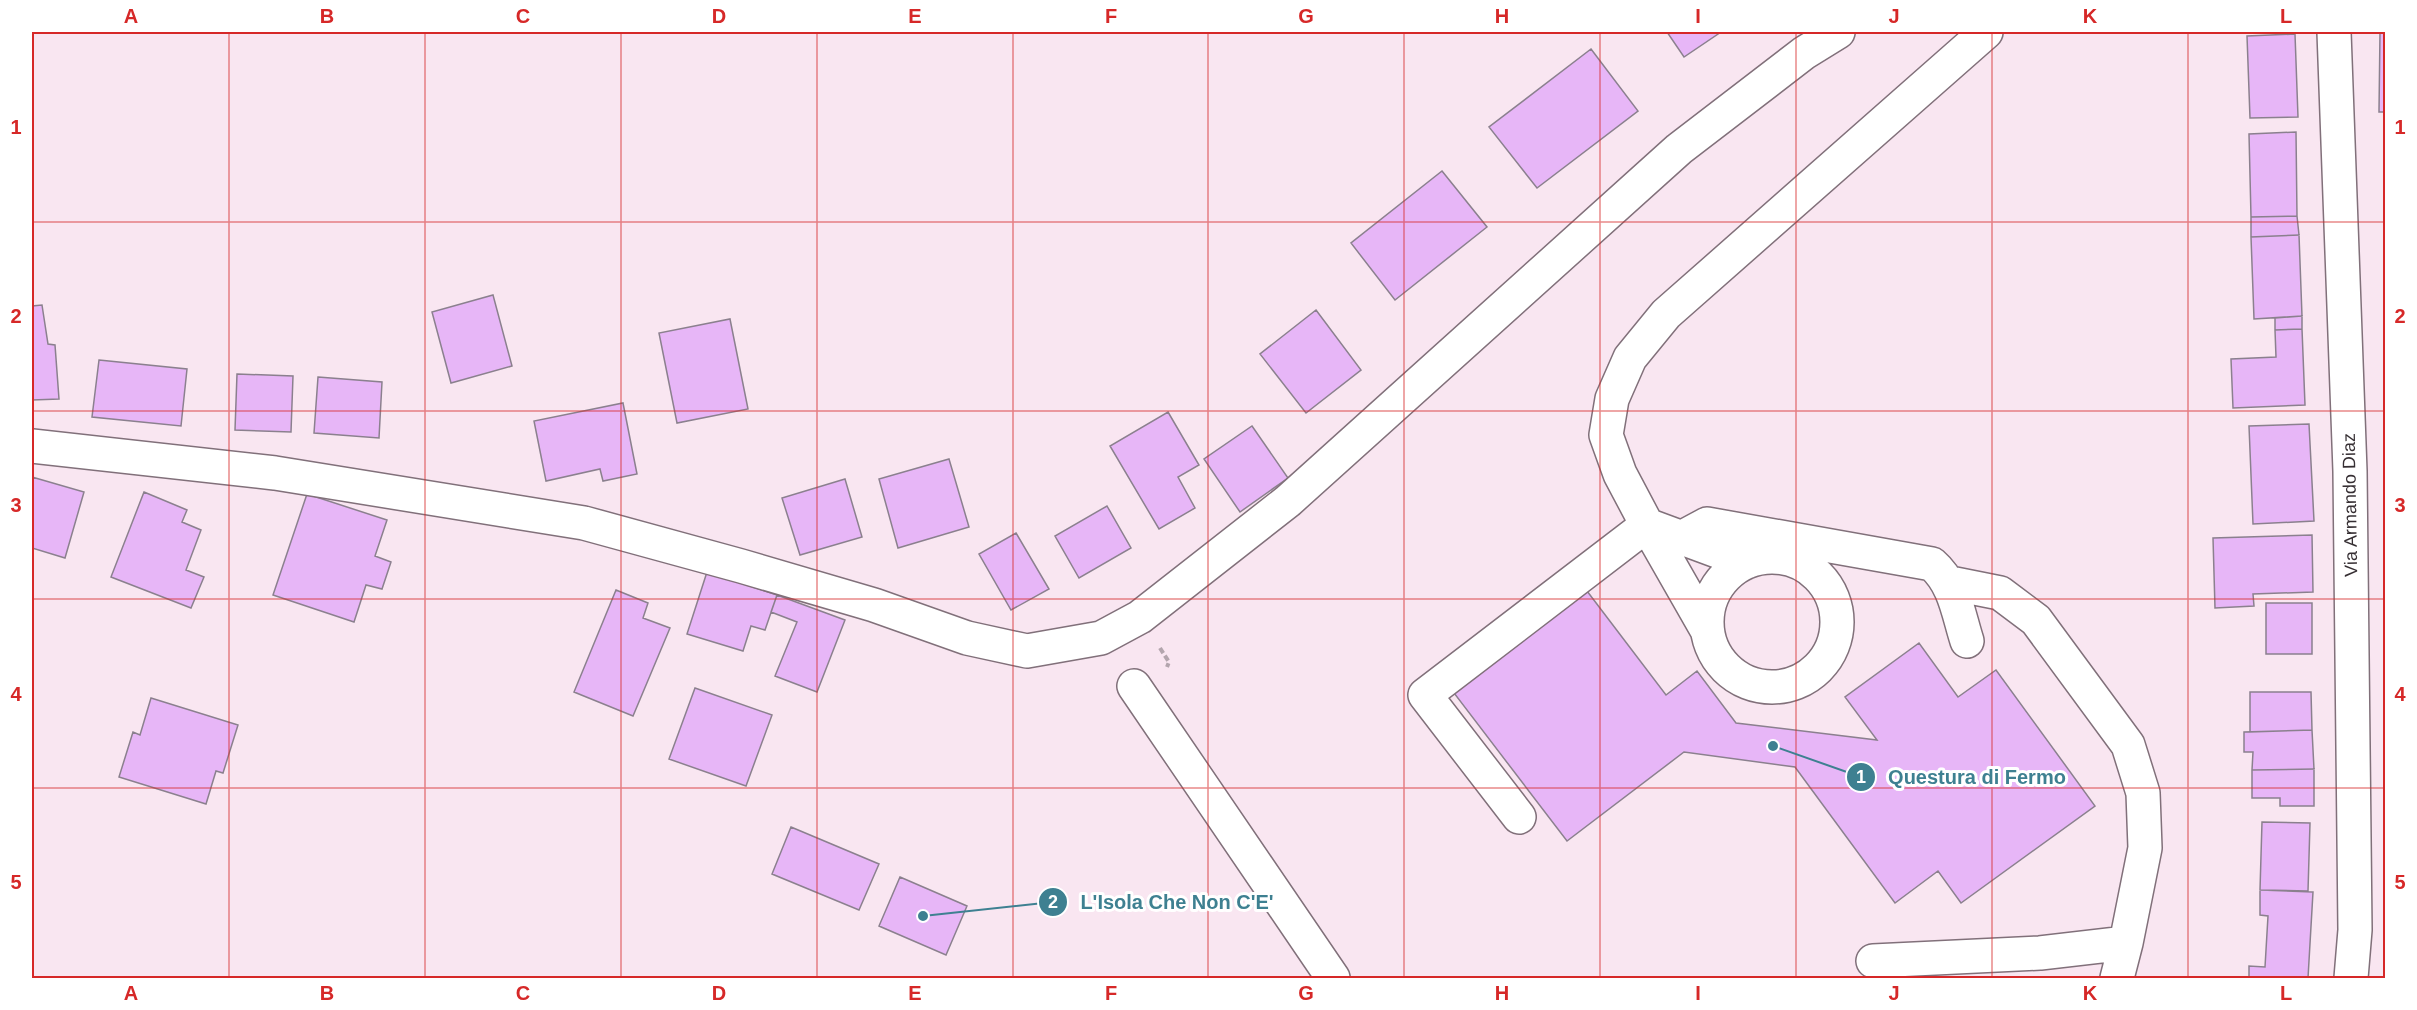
<svg xmlns="http://www.w3.org/2000/svg" width="2417" height="1010" font-family="Helvetica,sans-serif">
<rect width="100%" height="100%" fill="#f9e6f1"/>
<path fill="#e7b6f7" stroke="#8b808e" stroke-width="1.5" d="M1667 32H1721L1684 57Z
M2380 32H2386V112H2379Z
M2295 34 2298 117 2250 118 2247 36Z
M1591 49 1638 111 1537 188 1489 127Z
M2296 132 2297 216 2251 217 2249 134Z
M1442 171 1487 227 1395 300 1351 243Z
M2297 216 2299 235 2251 237V217Z
M2299 235 2302 316 2254 319 2251 237Z
M493 295 512 366 451 383 432 312Z
M42 305 48 344 55 345 59 399 32 400V306Z
M1316 310 1361 370 1306 413 1260 354Z
M2302 316V329L2275 330V318Z
M730 319 748 409 677 423 659 333Z
M2302 329 2305 405 2233 408 2231 359 2276 357 2275 330Z
M99 360 187 369 181 426 92 417Z
M237 374 293 376 291 432 235 430Z
M318 377 382 382 379 438 314 433Z
M623 403 637 474 603 481 600 469 546 481 534 421Z
M1168 412 1199 465 1178 477 1195 508 1159 529 1110 446Z
M2309 424 2314 521 2253 524 2249 426Z
M1252 426 1288 478 1240 512 1204 459Z
M949 459 969 527 898 548 879 479Z
M32 477 84 492 65 558 32 548Z
M845 479 862 537 800 555 782 498Z
M144 492 187 510 182 522 201 530 186 570 204 577 191 608 111 577Z
M307 494 387 520 375 556 391 562 382 589 366 585 354 622 273 595Z
M1107 506 1131 548 1079 578 1055 536Z
M1016 533 1049 589 1011 610 979 554Z
M2312 535 2313 592 2253 594 2254 606 2215 608 2213 538Z
M707 572 777 595 765 630 751 626 743 651 687 634Z
M616 590 648 603 643 618 670 628 633 716 574 692Z
M1587 591 1666 695 1697 671 1736 723 1877 740 1845 697 1919 643 1958 697 1996 670 2095 806 1961 903 1938 871 1895 903 1795 767 1684 752 1567 841 1454 693Z
M777 595 845 620 817 692 775 676 797 622 771 612Z
M2266 603H2312V654H2266Z
M695 688 772 715 746 786 669 759Z
M2250 692H2311L2312 730 2250 732Z
M151 698 238 725 223 773 216 771 206 804 119 777 133 732 140 735Z
M2312 730 2314 769 2252 770 2253 752H2244V732Z
M2314 769V806H2280V798H2252V770Z
M2262 822 2310 823 2308 891 2260 890Z
M791 827 879 864 859 910 772 874Z
M900 877 967 906 946 955 879 926Z
M2260 890 2313 892 2308 978H2249V966L2265 967 2268 916 2260 915Z"/>
<g fill="none" stroke-linecap="round" stroke-linejoin="round">
<defs>
<path id="minor" d="M32 446 275 473 584 523 741 566 874 605 967 638 1027 651 1101 638 1140 617 1288 501 1679 149 1804 53 1838 32
M1679 539 1707 524 1932 564C1955 584 1958 613 1967 641
M1707 622a65 65 0 1 1 130 0a65 65 0 1 1-130 0Z
M1950 583 2000 593 2036 620 2128 745 2143 793 2145 848 2126 943 2117 978
M1707 630 1647 525 1747 562
M1134 686 1333 978
M1519 817 1425 695 1647 525 1620 474 1606 435 1612 399 1630 358 1666 314 1986 32
M1873 961 2040 953 2126 943"/>
<path id="major" d="M2334 32 2350 471 2355 930 2351 978"/>
</defs>
<use href="#minor" stroke="#81707a" stroke-width="36"/>
<use href="#major" stroke="#81707a" stroke-width="36"/>
<path stroke="#b3a5ad" stroke-width="4" stroke-dasharray="6 3" stroke-linecap="butt" d="M1160 648 1169 662 1167 667"/>
<use href="#minor" stroke="#fff" stroke-width="33"/>
<use href="#major" stroke="#fff" stroke-width="33"/>
</g>
<path fill="none" stroke="#d62828" stroke-width="1.5" stroke-opacity="0.55" d="M229 32V978M425 32V978M621 32V978M817 32V978M1013 32V978M1208 32V978M1404 32V978M1600 32V978M1796 32V978M1992 32V978M2188 32V978M32 222H2386M32 411H2386M32 599H2386M32 788H2386"/>
<g text-anchor="middle" dominant-baseline="central" stroke-width="6" stroke-linejoin="round" paint-order="stroke">
<g font-size="18" fill="#362f33" stroke="#fff">
<text transform="translate(2350 505) rotate(-91)">Via Armando Diaz</text>
</g>
</g>
<path fill="none" stroke="#3e8091" stroke-width="2" d="M1773 746L1861 777M923 916L1053 902"/>
<g fill="#3e8091" stroke="#fff" stroke-width="2">
<circle cx="1773" cy="746" r="6"/>
<circle cx="923" cy="916" r="6"/>
<circle cx="1861" cy="777" r="15"/>
<circle cx="1053" cy="902" r="15"/>
</g>
<g font-size="18" text-anchor="middle" font-weight="bold" fill="#fff">
<text x="1861" y="783">1</text>
<text x="1053" y="908">2</text>
</g>
<g font-size="20" text-anchor="middle" font-weight="bold" fill="#3e8091" stroke="#fff" stroke-width="6" stroke-linejoin="round" paint-order="stroke">
<text x="1977" y="784">Questura di Fermo</text>
<text x="1177" y="909">L'Isola Che Non C'E'</text>
</g>
<rect width="2417" height="1010" fill="none" stroke="#ffffff" stroke-width="66"/>
<rect x="33" y="33" width="2351" height="944" fill="none" stroke="#d62828" stroke-width="2"/>
<g font-size="20" text-anchor="middle" font-weight="bold" fill="#d62828">
<text x="131" y="23">A</text>
<text x="327" y="23">B</text>
<text x="523" y="23">C</text>
<text x="719" y="23">D</text>
<text x="915" y="23">E</text>
<text x="1111" y="23">F</text>
<text x="1306" y="23">G</text>
<text x="1502" y="23">H</text>
<text x="1698" y="23">I</text>
<text x="1894" y="23">J</text>
<text x="2090" y="23">K</text>
<text x="2286" y="23">L</text>
<text x="16" y="134">1</text>
<text x="2400" y="134">1</text>
<text x="16" y="323">2</text>
<text x="2400" y="323">2</text>
<text x="16" y="512">3</text>
<text x="2400" y="512">3</text>
<text x="16" y="701">4</text>
<text x="2400" y="701">4</text>
<text x="16" y="889">5</text>
<text x="2400" y="889">5</text>
<text x="131" y="1000">A</text>
<text x="327" y="1000">B</text>
<text x="523" y="1000">C</text>
<text x="719" y="1000">D</text>
<text x="915" y="1000">E</text>
<text x="1111" y="1000">F</text>
<text x="1306" y="1000">G</text>
<text x="1502" y="1000">H</text>
<text x="1698" y="1000">I</text>
<text x="1894" y="1000">J</text>
<text x="2090" y="1000">K</text>
<text x="2286" y="1000">L</text>
</g>
</svg>
